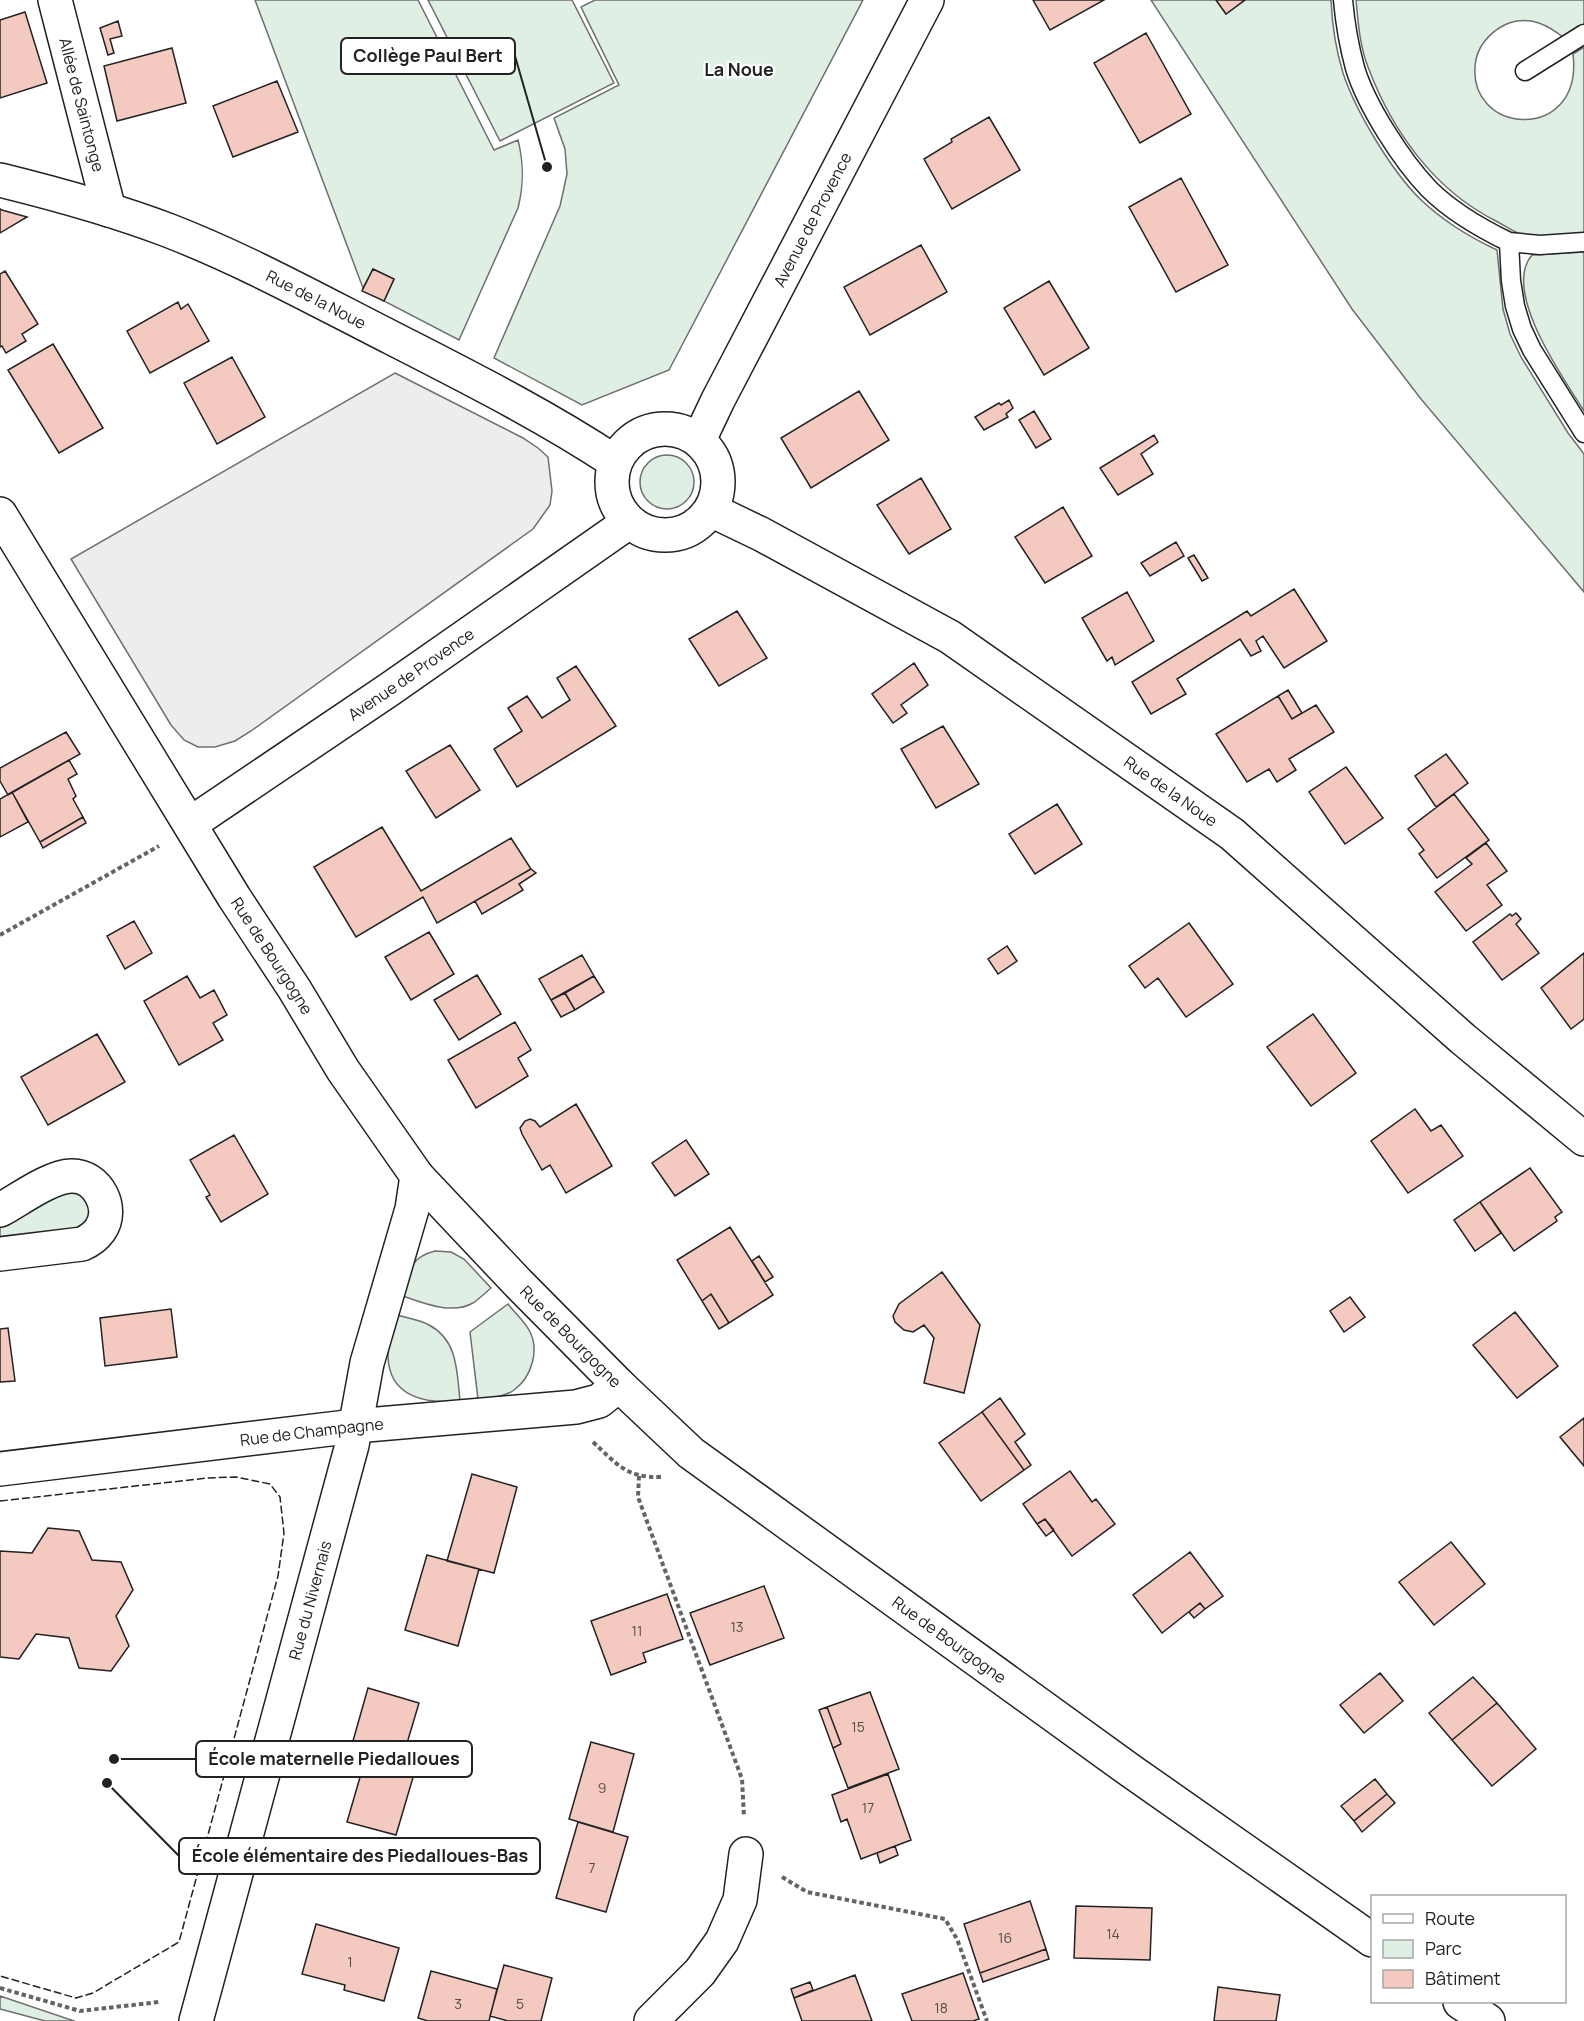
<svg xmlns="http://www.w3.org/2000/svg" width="1584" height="2021" font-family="Manrope,sans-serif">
<rect width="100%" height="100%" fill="#fff"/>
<path fill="#e0efe3" stroke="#6f6f6f" stroke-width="1.5" d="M255 0H418L494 150 518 140C524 164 524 184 518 208L459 340 384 301 394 279 373 269 363 288Z
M428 0H572L614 83 500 141Z
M595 0H863L669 370 582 405 494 358 560 206 567 174 565 149 554 118 619 85 581 7Z
M1151 0H1216L1226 14 1245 0H1331C1332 24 1336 50 1343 73 1356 112 1391 170 1420 199 1442 220 1469 237 1497 250L1503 309 1510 334 1521 357 1568 433 1584 454V592L1421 399 1352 309Z
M1356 0H1584V26L1564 38C1548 25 1531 16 1509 23 1494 29 1480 42 1476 59 1462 136 1584 145 1573 54L1584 47V233C1566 236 1538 239 1520 234 1512 231 1504 225 1496 221 1434 190 1392 131 1368 67 1360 47 1358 22 1356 0Z
M1584 252V411C1564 379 1501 291 1532 255Z
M640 482a27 27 0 1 1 54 0a27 27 0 1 1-54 0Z
M73 1191C94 1199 89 1209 87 1228L0 1242V1226L44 1200Z
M435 1251 451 1252 464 1259 491 1288C485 1293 479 1299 473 1303 452 1315 423 1303 403 1296 410 1272 408 1258 435 1251Z
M508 1304C514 1312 524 1321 529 1330 540 1349 532 1377 514 1390 504 1397 490 1398 478 1399L470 1332Z
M397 1315C407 1318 420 1320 429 1325 458 1340 457 1372 460 1401 427 1404 389 1398 388 1356 388 1342 393 1328 397 1315Z
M0 1996 74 2021H75H45L0 2009Z"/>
<path fill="#ededed" stroke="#6f6f6f" stroke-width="1.5" d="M395 373 523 438 538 448 548 457 552 491 550 505 533 529 251 731 235 741 215 747H198L184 740 171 725 71 559Z"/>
<path fill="#f3c9c0" stroke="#222" stroke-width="1.5" d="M1033 0H1104L1050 30Z
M1216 0H1245L1226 14Z
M25 12 47 83 0 98V20Z
M118 21 122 36 110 39 114 53 108 55 100 28Z
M1146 33 1191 114 1140 143 1094 63Z
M172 48 186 103 117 121 104 66Z
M277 81 298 132 233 157 213 106Z
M989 117 1020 170 952 209 924 159 952 142 951 139Z
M1181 178 1228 265 1176 292 1129 207Z
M0 209 2 210 27 217 0 233Z
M921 245 947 292 870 335 844 287Z
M373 269 394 279 384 301 362 291Z
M5 271 38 324 22 334 26 341 6 353 2 346 0 347V274Z
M1049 281 1089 348 1044 375 1004 308Z
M178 302 181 309 188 304 209 341 150 373 127 331Z
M53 344 103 428 59 453 8 370Z
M232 357 265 417 217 444 184 383Z
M859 391 889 440 811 488 781 438Z
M1009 400 1013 408 1006 414 1008 417 984 430 975 417 999 403 1001 405Z
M1034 411 1051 439 1036 448 1019 420Z
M1154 435 1158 442 1141 454 1153 474 1118 495 1100 468Z
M921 478 951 529 909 554 877 505Z
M1063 507 1092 556 1045 583 1015 537Z
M1176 542 1184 556 1150 576 1141 563Z
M1194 555 1208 578 1202 581 1188 558Z
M1294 589 1327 641 1284 668 1263 636 1256 641 1261 651 1251 656 1240 639 1177 679 1186 694 1151 714 1132 682 1247 611 1251 616Z
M1127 592 1154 641 1115 665 1112 657 1107 661 1082 618Z
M737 611 767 658 719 686 689 639Z
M914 663 928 685 901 705 907 713 893 723 872 694Z
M576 666 616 726 517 787 494 749 522 731 508 708 527 696 542 718 570 700 557 678Z
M1288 690 1302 713 1292 719 1278 696Z
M1278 696 1292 719 1316 705 1334 732 1289 759 1296 770 1277 782 1269 769 1247 782 1216 734Z
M943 726 979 784 936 808 901 749Z
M66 732 80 754 8 795 0 781V768Z
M450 745 480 790 436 818 406 771Z
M1446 754 1468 783 1436 807 1415 776Z
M69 760 77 774 68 779 76 796 73 799 83 817 40 842 12 792Z
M1346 767 1383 818 1345 844 1309 792Z
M12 792 28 822 0 837V799Z
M1454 794 1489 840 1437 878 1419 854 1424 850 1408 829Z
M1057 804 1082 844 1035 874 1009 834Z
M83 817 86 823 43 848 40 842Z
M382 827 421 891 511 838 531 869 437 923 423 897 356 937 314 867Z
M1486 843 1507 871 1487 885 1502 905 1466 931 1435 892 1472 864 1466 858Z
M531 869 536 873 519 884 523 890 482 914 475 901Z
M1516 913 1521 919 1516 924 1539 953 1502 980 1473 942 1510 914 1512 916Z
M134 921 152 953 125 969 107 936Z
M1189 923 1233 984 1186 1017 1158 978 1145 988 1129 966Z
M429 932 454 974 411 1000 385 957Z
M1007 946 1017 961 998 974 988 959Z
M1584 953V1019L1571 1029 1541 988Z
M582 955 594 976 551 1000 539 979Z
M477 975 501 1014 459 1040 434 1000Z
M187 976 200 998 214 990 227 1015 213 1023 223 1040 179 1065 144 1001Z
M594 976 604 992 575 1010 565 993Z
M565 993 575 1010 561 1017 551 1000Z
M1313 1014 1356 1073 1311 1106 1267 1047Z
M515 1022 531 1050 518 1058 528 1076 476 1108 448 1060Z
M97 1034 125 1082 48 1125 21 1077Z
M576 1104 612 1166 566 1193 550 1165 542 1170 522 1134 520 1128 525 1121 530 1119 535 1121 540 1127Z
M1415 1109 1431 1131 1441 1125 1463 1156 1408 1193 1371 1141Z
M234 1135 268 1194 221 1222 206 1197 210 1195 190 1160Z
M686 1140 709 1174 675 1196 652 1163Z
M1530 1168 1562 1212 1555 1217 1557 1221 1514 1251 1480 1202Z
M1480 1202 1501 1233 1475 1251 1454 1220Z
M730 1227 773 1295 729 1323 711 1294 702 1301 677 1260Z
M759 1256 773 1277 765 1282 752 1261Z
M942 1272 980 1325 964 1393 924 1383 934 1338 924 1325 913 1332 904 1330 895 1322 893 1316 899 1304Z
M711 1294 729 1323 719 1329 702 1301Z
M1350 1297 1365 1317 1344 1332 1330 1311Z
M171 1309 177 1357 105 1366 100 1318Z
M1515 1312 1558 1366 1517 1398 1473 1345Z
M8 1328 15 1381 0 1382V1329Z
M1000 1398 1025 1434 1015 1442 1031 1465 1024 1470 982 1412Z
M982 1412 1024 1470 981 1501 939 1443Z
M1584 1418V1466L1560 1437Z
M1070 1471 1092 1502 1096 1499 1115 1524 1072 1556 1045 1519 1037 1524 1023 1504Z
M472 1474 517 1487 494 1573 447 1561Z
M1045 1519 1054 1530 1046 1536 1037 1524Z
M48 1528 79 1531 92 1560 121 1562 133 1590 116 1616 129 1646 111 1671 79 1668 69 1638 36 1634 19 1659 0 1657V1551L32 1553Z
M1451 1542 1485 1584 1434 1625 1399 1582Z
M1190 1552 1223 1596 1205 1609 1200 1603 1162 1633 1133 1595Z
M427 1555 479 1569 458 1646 405 1630Z
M764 1586 784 1638 710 1665 690 1613Z
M667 1594 683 1639 643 1653 646 1662 611 1675 591 1621Z
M1200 1603 1205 1609 1194 1618 1189 1612Z
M1380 1673 1403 1701 1364 1733 1340 1705Z
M1473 1677 1497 1703 1452 1740 1429 1713Z
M368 1688 419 1703 399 1770 349 1755Z
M870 1692 899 1769 848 1788 833 1748 841 1744 827 1707Z
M1497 1703 1536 1749 1492 1786 1452 1740Z
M827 1707 841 1744 833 1748 819 1710Z
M591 1742 634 1754 613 1832 569 1819Z
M365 1760 414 1774 396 1835 347 1822Z
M888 1774 911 1840 861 1859 847 1819 841 1822 832 1795Z
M1375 1779 1387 1794 1354 1821 1341 1806Z
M1387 1794 1395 1803 1362 1832 1354 1821Z
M578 1822 628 1837 606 1912 556 1898Z
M895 1846 898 1855 880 1863 877 1853Z
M1030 1901 1046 1949 980 1973 964 1924Z
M1076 1906 1152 1908 1150 1960 1074 1958Z
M316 1924 399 1948 384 2001 344 1990 345 1985 302 1974Z
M1046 1949 1049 1959 983 1982 980 1973Z
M504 1965 552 1978 541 2021H508L490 2016Z
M431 1971 497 1989 489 2021H428L418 2018Z
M963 1973 979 2019 973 2021H912L902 1994Z
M855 1975 872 2021H802L794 1998Z
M810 1982 813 1990 794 1998 791 1989Z
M1218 1987 1280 1995 1276 2021H1214Z"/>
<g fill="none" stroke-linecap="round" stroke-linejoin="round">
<defs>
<path id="lane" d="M1343 0C1345 22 1349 46 1355 68 1366 105 1402 161 1429 189 1451 211 1480 228 1509 242L1511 281 1515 306 1522 329 1532 350 1584 433
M1525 71 1584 34
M1509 242 1540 245 1584 242"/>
<g id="street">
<path id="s1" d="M55 0 109 210"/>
<path id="s2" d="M0 180C57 194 115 210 170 231 247 261 319 301 392 338 468 377 544 415 615 462"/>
<circle cx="665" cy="482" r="53"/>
<path id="s3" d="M699 440 718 400 927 0"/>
<path id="s4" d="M711 510 761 534 950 637 1232 834 1463 1039 1584 1139"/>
<path id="s5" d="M0 514 234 897 295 990 343 1070 417 1176 518 1283 619 1385 691 1453 1131 1771 1372 1940"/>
<path id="s6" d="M190 824 390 689 629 522"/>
<path d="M0 1210C19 1200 49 1177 71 1176 98 1175 115 1209 100 1230 95 1237 89 1241 82 1244L0 1254"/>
<path id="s7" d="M0 1469 355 1426 576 1407 599 1401 619 1385"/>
<path d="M1460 2002 1488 2021"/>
<path id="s8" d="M196 2021 352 1445 367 1363 412 1209 417 1176"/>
<path d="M651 2021 700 1972 722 1941 740 1900 746 1854"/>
</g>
</defs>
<use href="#lane" stroke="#222" stroke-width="21"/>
<use href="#street" stroke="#222" stroke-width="36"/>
<path stroke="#646464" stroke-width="4" stroke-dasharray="4.5 3" stroke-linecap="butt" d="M0 935 159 846
M593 1442C617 1464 626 1478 661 1477
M639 1476 638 1497 742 1779 744 1817
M782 1877 807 1892 945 1919 957 1939 987 2021
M0 1988 80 2011 159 2002"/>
<use href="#lane" stroke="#fff" stroke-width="18"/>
<use href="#street" stroke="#fff" stroke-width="33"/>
<path stroke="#222" stroke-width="1.5" stroke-dasharray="8 3" stroke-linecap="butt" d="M0 1501 208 1478 236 1477 270 1484 280 1497 284 1533 278 1576 179 1942 93 1993 76 1998 0 1976"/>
</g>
<g text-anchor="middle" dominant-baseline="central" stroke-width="4.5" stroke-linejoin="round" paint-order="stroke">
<g font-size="14" fill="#564c4a">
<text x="737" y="1626">13</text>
<text x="637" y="1630">11</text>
<text x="858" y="1726">15</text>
<text x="602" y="1787">9</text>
<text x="868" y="1807">17</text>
<text x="592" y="1867">7</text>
<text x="1113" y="1933">14</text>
<text x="1005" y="1937">16</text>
<text x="350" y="1961">1</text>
<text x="458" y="2003">3</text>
<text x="520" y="2003">5</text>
<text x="941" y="2007">18</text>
</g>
<g font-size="16" fill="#222" stroke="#fff">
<text stroke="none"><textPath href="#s1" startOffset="108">Allée de Saintonge</textPath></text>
<text stroke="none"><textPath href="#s3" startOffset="248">Avenue de Provence</textPath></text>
<text stroke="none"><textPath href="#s2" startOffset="339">Rue de la Noue</textPath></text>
<text stroke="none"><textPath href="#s6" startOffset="267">Avenue de Provence</textPath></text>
<text stroke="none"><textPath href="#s4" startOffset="540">Rue de la Noue</textPath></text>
<text stroke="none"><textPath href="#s5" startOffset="519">Rue de Bourgogne</textPath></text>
<text stroke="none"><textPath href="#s5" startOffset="1005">Rue de Bourgogne</textPath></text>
<text stroke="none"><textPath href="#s7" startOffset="314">Rue de Champagne</textPath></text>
<text stroke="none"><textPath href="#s8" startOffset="436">Rue du Nivernais</textPath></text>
<text stroke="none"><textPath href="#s5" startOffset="1491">Rue de Bourgogne</textPath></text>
</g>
<g font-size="18" font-weight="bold" fill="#222" stroke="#fff">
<text x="739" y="69">La Noue</text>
</g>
</g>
<path fill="none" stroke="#222" stroke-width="2" d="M547 167L515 56M114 1759L196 1759M107 1783L179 1856"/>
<g fill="#222" stroke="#fff" stroke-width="2">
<circle cx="547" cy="167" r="6"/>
<circle cx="114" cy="1759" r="6"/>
<circle cx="107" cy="1783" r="6"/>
</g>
<g fill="#fff" stroke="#222" stroke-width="2">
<rect x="341" y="38" width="174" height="36" rx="6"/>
<rect x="196" y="1741" width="276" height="36" rx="6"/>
<rect x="179" y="1838" width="361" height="36" rx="6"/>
</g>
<g font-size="18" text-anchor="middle" font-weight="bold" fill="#222">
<text x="428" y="62">Collège Paul Bert</text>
<text x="334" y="1765">École maternelle Piedalloues</text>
<text x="360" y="1862">École élémentaire des Piedalloues-Bas</text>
</g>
<rect x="1371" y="1895" width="195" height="108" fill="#ffffff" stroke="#a7a7a7" stroke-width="1.5"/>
<rect x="1383" y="1914" width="30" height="9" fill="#ffffff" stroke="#a7a7a7" stroke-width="1.5"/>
<text x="1425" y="1925" font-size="18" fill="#222222">Route</text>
<rect x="1383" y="1940" width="30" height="18" fill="#e0efe3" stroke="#a7a7a7" stroke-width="1.5"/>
<text x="1425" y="1955" font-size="18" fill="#222222">Parc</text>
<rect x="1383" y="1970" width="30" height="18" fill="#f3c9c0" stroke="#a7a7a7" stroke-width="1.5"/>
<text x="1425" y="1985" font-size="18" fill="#222222">Bâtiment</text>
</svg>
